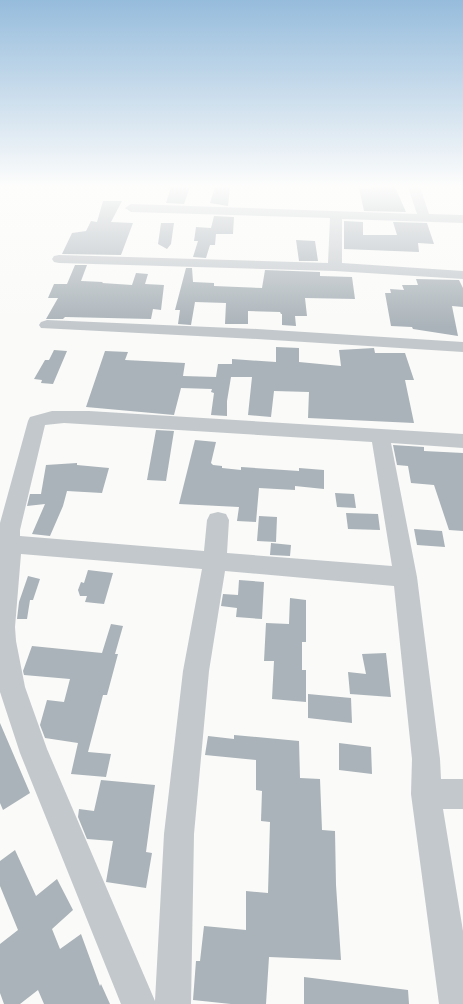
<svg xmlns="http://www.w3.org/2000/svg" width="463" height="1004" font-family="'Source Sans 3',sans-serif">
<rect width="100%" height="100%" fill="#fafaf8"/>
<path fill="#aab3b9" d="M171 187H190L184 204 166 203Z
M215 187H230L228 206 210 203Z
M370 187H395L406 212 364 211 359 188 371 189Z
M103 201H122L111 222 133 223 121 255 62 254 72 233 86 231 91 221 97 222Z
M214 216 234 217 233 234H216L215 245H210L206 258 193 257 198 241H194L196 227 211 228Z
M344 221 363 222V235H397L393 222 427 223 434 244 418 243 419 252 344 249Z
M161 223H174L171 244 167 249 158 244Z
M296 240 315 241 318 261H299Z
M75 265H87L81 281 103 282 102 283 132 285 136 273 148 274 145 284 164 285 161 310 153 309 151 319 65 317 63 319H46L58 298H48L54 284H67Z
M186 268H192L193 282 214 283V286L262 288 265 270 320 272V276L352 277 355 299 305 298 307 316H295L296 326 282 325V314H281L280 312 248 311V324H225L226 303 195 302 191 325 178 324 180 310H175Z
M416 279 459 280 463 288V307L452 306 458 336 413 329 412 327 391 326 385 293H391L390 289 404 290 402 285H418Z
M276 347 299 348V362L341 366 339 350 374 348 375 353H405L414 380H405L414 423 308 418 309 392 274 391 271 417 248 415 252 377H231L227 401V416L211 415 214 393 211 392 212 389 181 388 174 415 86 407 105 351 128 352 125 360 185 363 183 376 216 377 218 364H232V359L276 362Z
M54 350 67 351 53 384 41 383 42 380 34 379 45 360H49Z
M156 430 174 431 166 481 147 480Z
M195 440 216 442 211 463 213 465 222 466V468L241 470V467L299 471V468L324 470V489L295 486V490L259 488 256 522 237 521 239 507 179 504Z
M393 445 424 447V451L463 453V531L449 530 434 485 411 483 408 466 397 465Z
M77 463V465L109 468 102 493 67 491 63 506 50 536 32 534 45 504 27 506 30 494H41L46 465Z
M335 493 354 494 356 508 337 507Z
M346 513 378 514 380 530 348 529Z
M259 516 277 517 276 542 257 541Z
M414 529 442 531 445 547 417 545Z
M271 543 291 545 290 556 270 555Z
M88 570 113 573 104 604 85 602 87 596H80L78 590 81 582 84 583Z
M28 576 40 579 33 600H30L27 619H17L19 602Z
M239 580 264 582 262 619 236 617 237 608 221 606 223 594 238 595Z
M290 598 306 600V642H302V670H306V702L272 699 274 661H264L266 623 289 624Z
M111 624 123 626 115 654H118L107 695H103L88 752 111 754 106 777 71 774 78 743 45 738 40 725 47 700 64 702 70 679 24 675 23 671 32 646 102 653Z
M386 653 391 697 350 694 348 672 366 674 362 654Z
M308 694 351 698 352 723 308 718Z
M0 723 30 793 3 810 0 803Z
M234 735 299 741 300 778 320 779 322 830 335 831 336 885 341 960 269 957 266 1004H231L193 1000 196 961H200L204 926 246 930V891L268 893 270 822 261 821 262 791 256 790V760L205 755 208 736 234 739Z
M339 743 371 747 372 774 339 770Z
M101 780 155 785 146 852 152 853 146 888 106 882 113 841 87 839 78 817 79 809 94 811Z
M15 850 36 896 57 879 73 910 52 929 60 949 81 934 100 986 101 984 110 1004H44L38 990 20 1004H4L0 993V944L18 930 0 886V861Z
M304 977 408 990 409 1004H304Z"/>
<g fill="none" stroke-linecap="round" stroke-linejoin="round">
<path fill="#c3c8cc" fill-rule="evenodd" d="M408 187H420L429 214 463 215V223L342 219V263L463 271V279L335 271 59 263 54 262 52 259 54 256 59 255 328 263 330 218 131 212 125 208 131 204 417 214Z
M47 320 257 329 463 342V352L257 339 41 328 39 325 41 322Z
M52 411H89L463 434V448L391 443 417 577 440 759 441 779H463V809H443L463 931V1004H439L411 794 412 759 394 586 225 571 209 671 194 834 191 1004H121L20 753 0 692V523L28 421 30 417ZM64 423 372 442 392 566 227 553 229 520 226 514 218 512 210 514 207 520 204 551 20 536V530L45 425ZM21 554 202 569 183 671 164 834 155 1001 47 749 25 687 16 641 15 627Z"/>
</g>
<linearGradient id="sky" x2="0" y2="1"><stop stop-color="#96bcdc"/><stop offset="0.57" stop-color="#fdfdfc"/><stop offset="1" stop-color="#fdfdfc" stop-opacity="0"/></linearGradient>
<rect width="463" height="327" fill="url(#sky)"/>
</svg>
